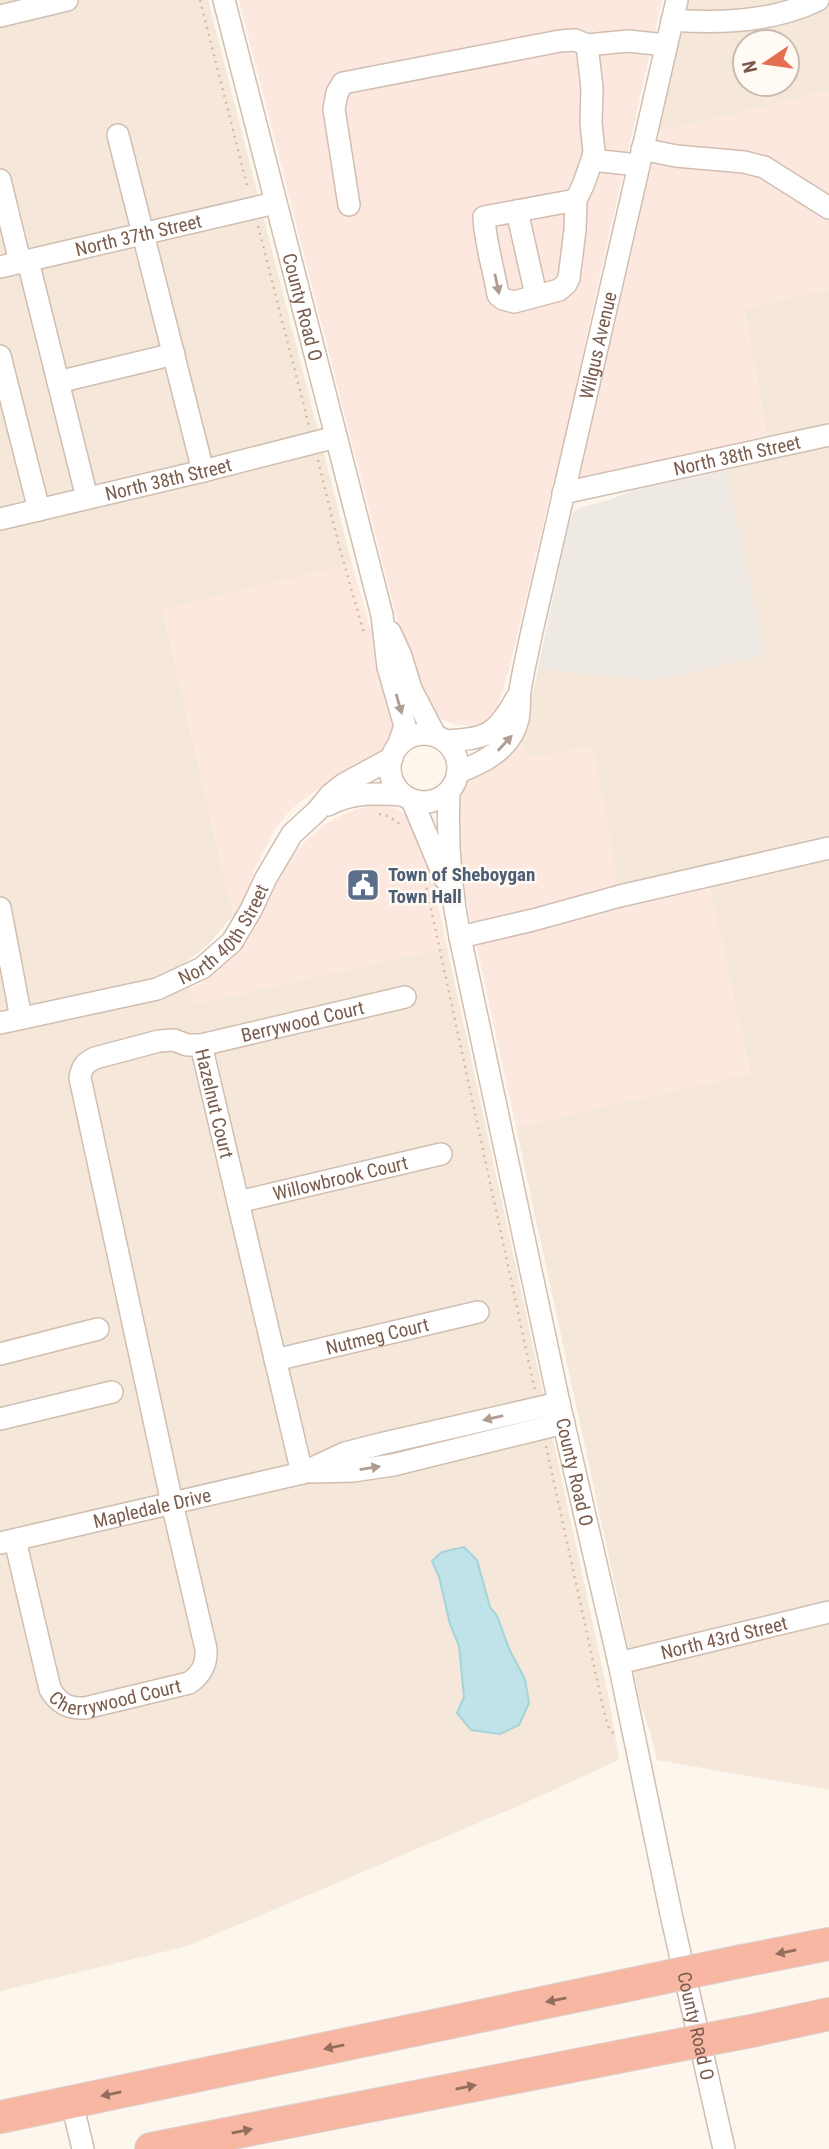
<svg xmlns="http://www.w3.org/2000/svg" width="829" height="2149" font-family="'Roboto Condensed',sans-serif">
<rect width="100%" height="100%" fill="#fdf6ec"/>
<path fill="#f5e8da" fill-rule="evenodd" d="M0 0H208L352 564 163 610 233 915 208 945 183 964 196 1004 447 947 609 1699 619 1760 516 1807 188 1946 0 1991Z
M688 0H829V91L659 132ZM745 42H787V84H745Z
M829 289V1790L657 1760 650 1731 641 1706 516 1127 750 1073 706 871 619 889 532 758 516 738 528 718 538 669 652 680 765 655 726 470 771 459 744 308Z"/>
<path fill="#fde8e0" d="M239 0H662L584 346 612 338 659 132 829 91V289L744 309 768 442 553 482 509 670 497 708 493 715 484 722 470 726 454 724 443 720 433 710 423 694 400 631Z
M352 564 396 719 391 740 383 751 369 762 331 780 302 800 287 814 275 829 253 873 275 887 293 855 309 837 324 825 344 814 364 807 375 804 394 808 407 815 415 825 426 850 447 947 195 1004 191 989 205 980 229 960 252 934 233 915 163 609Z
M516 738 532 758 593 745 623 908 710 888 750 1074 516 1127 451 829 458 792 473 775Z"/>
<path fill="#efe9e4" d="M726 470 765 655 652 680 538 669 569 522 573 513 579 508 612 499 634 490Z"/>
<path fill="#bfe3e8" stroke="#a5d3da" stroke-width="2" d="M464 1547 477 1560 490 1607 497 1616 510 1651 525 1679 529 1703 519 1725 500 1734 471 1730 457 1713 464 1697 459 1646 450 1624 439 1577 432 1561 442 1552Z"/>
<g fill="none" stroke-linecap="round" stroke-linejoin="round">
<defs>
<g id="minor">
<path id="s1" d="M224 0 382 615 388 667 405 726 398 746"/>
<path d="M0 16 67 0"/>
<path d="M672 20C721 24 773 22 818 0"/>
<path d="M587 45 628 41 666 45"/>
<path d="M118 135 203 471"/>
<path d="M642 149 676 156 744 162 764 167 829 208"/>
<path d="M0 180 20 262"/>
<path d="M576 200 484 217C485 243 494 270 498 295L503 299 514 302 559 290 566 284 569 278 575 230 576 200 584 183 592 160"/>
<path d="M349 205 334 109 337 93 343 83 560 41 575 40 587 45 592 88 591 123 594 151 592 160 638 165"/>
<path d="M517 211 536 295"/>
<path d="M28 261 87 498"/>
<path id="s2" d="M0 267 275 203"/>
<path d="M0 356 39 510"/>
<path d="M58 382 174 354"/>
<path id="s3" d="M563 493 829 435"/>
<path id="s4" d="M0 519 203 471 336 437"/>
<path d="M390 632 401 656 411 689 435 735"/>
<circle cx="424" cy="768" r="34"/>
<path d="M445 741C486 738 495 737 516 699"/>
<path id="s5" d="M458 772C484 763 512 747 518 719 520 710 519 700 520 691 523 671 528 651 532 631L677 0"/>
<path id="s6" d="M449 792C447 841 450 888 460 937L559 1403 619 1663 671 1914 724 2149"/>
<path d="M412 800 445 879"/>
<path d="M328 805C352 792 376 793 403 795"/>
<path d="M0 908 21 1018"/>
<path d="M460 937 533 920 620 896 829 848"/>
<path id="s7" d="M0 1023 157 989 202 968 232 942 251 910 266 878 292 834 317 811 330 795 344 784 392 758"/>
<path id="s8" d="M201 1045 302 1473"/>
<path id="s9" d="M238 1202 441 1154"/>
<path d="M0 1354 98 1329"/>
<path id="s10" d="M275 1360 478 1312"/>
<path d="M0 1419 112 1392"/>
<path d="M311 1472 353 1471 393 1465 564 1423"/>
<path id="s11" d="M15 1540 50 1689C58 1703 68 1709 85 1708L189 1683C202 1674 207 1664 206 1649L172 1503 80 1078C82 1066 85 1063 95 1058L159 1041 174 1040 187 1045H201L405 997"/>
<path id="s12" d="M0 1543 302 1473 345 1453 380 1444 559 1403"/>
<path id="s13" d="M619 1663 829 1612"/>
<path d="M72 2103 83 2149"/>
</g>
<path id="highway" d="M742 1961 829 1944
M756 2030 829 2014
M0 2117 623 1986
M151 2149 638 2053"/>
</defs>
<use href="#minor" stroke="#d1beb0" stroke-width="24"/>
<use href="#highway" stroke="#dad1cd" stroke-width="34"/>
<path stroke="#d9b8a5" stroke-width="2.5" stroke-dasharray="2 5" stroke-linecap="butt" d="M200 0 248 189
M258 226 309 426
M318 460 339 546 364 633
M379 814 388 816 401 825
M425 881 535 1391
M546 1446 605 1716 609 1728 614 1734"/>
<use href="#minor" stroke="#fff" stroke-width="21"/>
<use href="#highway" stroke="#f7b7a3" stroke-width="32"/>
<defs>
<path id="highway-bridge" d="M623 1986 742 1961
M638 2053 756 2030"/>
</defs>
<use href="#highway-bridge" stroke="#dad1cd" stroke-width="34" stroke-linecap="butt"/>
<use href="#highway-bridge" stroke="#f7b7a3" stroke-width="32"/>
</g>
<defs><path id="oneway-solid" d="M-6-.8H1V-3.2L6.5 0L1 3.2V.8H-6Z" transform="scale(1.75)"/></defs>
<g fill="#af9d94">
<use href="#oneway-solid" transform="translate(497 284) rotate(78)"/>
<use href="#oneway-solid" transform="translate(399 704) rotate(74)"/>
<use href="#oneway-solid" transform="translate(505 743) rotate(-47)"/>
<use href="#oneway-solid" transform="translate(493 1418) rotate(167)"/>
<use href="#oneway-solid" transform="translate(370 1468) rotate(-9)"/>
</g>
<g fill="#936e5e">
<use href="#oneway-solid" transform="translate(786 1952) rotate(168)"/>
<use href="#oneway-solid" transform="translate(556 2000) rotate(168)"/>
<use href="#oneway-solid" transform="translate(334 2047) rotate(168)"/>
<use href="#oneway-solid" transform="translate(466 2087) rotate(-11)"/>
<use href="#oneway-solid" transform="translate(111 2094) rotate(168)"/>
<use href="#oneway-solid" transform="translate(242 2131) rotate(-11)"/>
</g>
<defs>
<symbol id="civic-square" viewBox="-11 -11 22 22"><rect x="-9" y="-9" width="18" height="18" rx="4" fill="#5c6f8a" stroke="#fffaf3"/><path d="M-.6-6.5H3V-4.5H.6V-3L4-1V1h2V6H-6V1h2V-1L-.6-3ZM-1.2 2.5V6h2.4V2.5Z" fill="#fff"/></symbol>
</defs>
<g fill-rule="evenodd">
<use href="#civic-square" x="344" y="866" width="38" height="38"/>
</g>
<g text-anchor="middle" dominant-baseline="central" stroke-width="5" stroke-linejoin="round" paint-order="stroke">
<g font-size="19" fill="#7a5c4d" stroke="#fffaf3">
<text stroke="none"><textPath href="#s2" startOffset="142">North 37th Street</textPath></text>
<text stroke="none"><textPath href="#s1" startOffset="317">County Road O</textPath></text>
<text stroke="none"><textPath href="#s5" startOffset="466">Wilgus Avenue</textPath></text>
<text stroke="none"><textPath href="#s3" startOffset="178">North 38th Street</textPath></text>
<text stroke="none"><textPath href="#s4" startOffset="173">North 38th Street</textPath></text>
<text stroke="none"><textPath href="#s7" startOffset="250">North 40th Street</textPath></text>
<text stroke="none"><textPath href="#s11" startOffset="1167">Berrywood Court</textPath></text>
<text stroke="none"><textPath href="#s8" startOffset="60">Hazelnut Court</textPath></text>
<text stroke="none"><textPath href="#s9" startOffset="105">Willowbrook Court</textPath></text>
<text stroke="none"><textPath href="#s10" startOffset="105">Nutmeg Court</textPath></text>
<text stroke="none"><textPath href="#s6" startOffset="693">County Road O</textPath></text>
<text stroke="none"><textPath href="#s12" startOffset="156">Mapledale Drive</textPath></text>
<text stroke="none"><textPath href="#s13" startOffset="108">North 43rd Street</textPath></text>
<text stroke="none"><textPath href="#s11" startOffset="226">Cherrywood Court</textPath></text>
<text stroke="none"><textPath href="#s6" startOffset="1260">County Road O</textPath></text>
</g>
<g font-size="19" font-weight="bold" fill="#4e5e75" stroke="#fffaf3" text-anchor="start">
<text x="388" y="874">Town of Sheboygan<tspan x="388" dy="22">Town Hall</tspan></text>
</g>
</g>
<g transform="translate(766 63) rotate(257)"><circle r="33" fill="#fffaf3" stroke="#cabbb1" stroke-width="2"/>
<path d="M0-5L12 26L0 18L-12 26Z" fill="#e76f51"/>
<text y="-10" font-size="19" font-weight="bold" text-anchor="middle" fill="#7a5c4d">N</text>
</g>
</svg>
